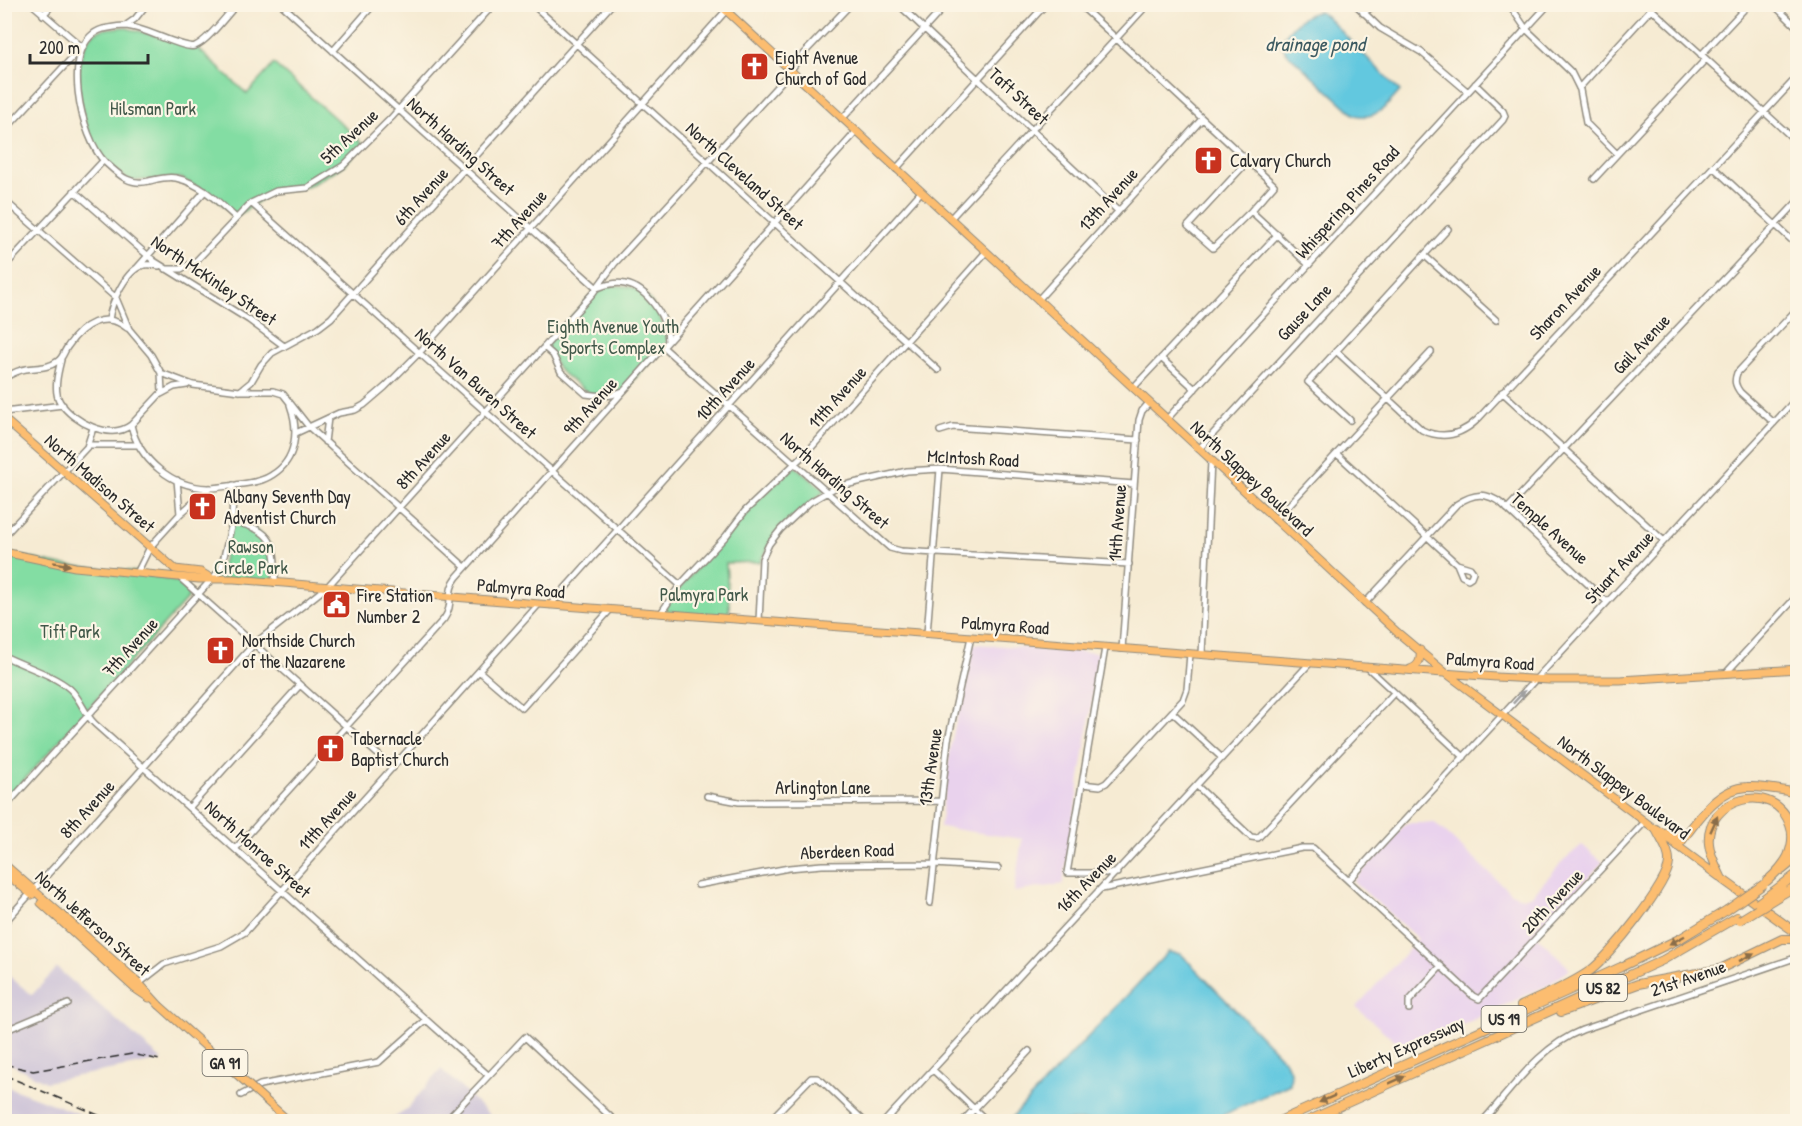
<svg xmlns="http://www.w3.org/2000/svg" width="1802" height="1126" font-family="'Patrick Hand',sans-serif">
<rect width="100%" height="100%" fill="#fcf5e5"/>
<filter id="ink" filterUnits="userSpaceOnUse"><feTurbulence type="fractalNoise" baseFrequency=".0167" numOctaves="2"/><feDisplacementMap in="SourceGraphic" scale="12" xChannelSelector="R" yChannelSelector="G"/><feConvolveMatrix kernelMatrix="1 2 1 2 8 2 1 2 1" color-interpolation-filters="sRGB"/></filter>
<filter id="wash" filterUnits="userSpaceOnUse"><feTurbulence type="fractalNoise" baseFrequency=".008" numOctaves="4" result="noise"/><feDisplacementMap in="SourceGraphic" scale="24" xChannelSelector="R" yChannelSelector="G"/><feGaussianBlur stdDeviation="1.35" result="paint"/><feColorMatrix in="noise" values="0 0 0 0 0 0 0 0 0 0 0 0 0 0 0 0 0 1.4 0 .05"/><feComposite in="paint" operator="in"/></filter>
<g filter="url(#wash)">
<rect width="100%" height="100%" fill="#f6ebd3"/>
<path fill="#e9d2ed" d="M974 644 1100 653 1063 884 1014 892 1022 839 940 827 951 744Z
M1407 823H1435L1511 893 1523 898 1532 895 1565 859 1582 845 1603 862 1535 934 1570 969 1548 985 1406 1051 1356 1007 1418 939 1353 881Z"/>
<path fill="#c9bfd7" d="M57 968 162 1060 46 1082 5 1061 4 972 32 995Z
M441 1069 496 1121 387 1122 405 1111Z
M4 1086H5L95 1120 94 1122 5 1121Z"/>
<path fill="#83dda3" stroke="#578467" stroke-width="1.5" d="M123 27 195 46 247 94 274 64 364 144 343 166 307 187 275 190 236 217 216 198 181 178 130 181C121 174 108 167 101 157 82 130 67 63 92 35 99 28 113 28 123 27Z
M606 285C614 286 623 285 631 287 652 291 663 323 668 341L625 390 612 395H591L561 372 544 347 597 288Z
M795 466 825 491 780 528 760 562 726 563 730 618 662 614 669 601 745 512Z
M232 521 255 529 273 548 275 583 213 578 221 569Z
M5 553 62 565 138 572 177 582 188 591V598L5 801Z"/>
<path fill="#62c8df" stroke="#467a85" stroke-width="1.5" d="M1319 12 1326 16 1400 91C1388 105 1376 121 1355 115L1287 53 1280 43C1289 29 1303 13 1319 12Z
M1168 952 1181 954 1284 1060 1291 1071 1290 1084 1210 1121H1010L1016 1113Z"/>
</g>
<g filter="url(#ink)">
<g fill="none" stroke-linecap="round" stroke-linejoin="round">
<defs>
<path id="minor" d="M281 4 597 288C606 285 615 282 625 284 648 288 668 319 668 341
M532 4 938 370
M898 4 1118 211
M1079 4 1274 185 1251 211 1213 248 1188 226 1248 161
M1355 4 1380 28 1421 52 1468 92
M1509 4 1526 29 1571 72 1580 90 1586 123 1617 154
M1646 4 1798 143
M1773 4 1798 28
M1363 13 1377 4
M43 15 53 4
M125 26 135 19 147 4
M333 51 374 4
M1701 55 1749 4
M1579 88 1651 9
M842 119 947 4
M4 131 82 47 32 4
M1713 167 1798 246
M896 169 1046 4
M1594 179 1705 60
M74 191 154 261 249 320 284 346
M4 200 116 298 129 329 151 355 161 373 193 385 240 391H273L283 394 309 427 465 567
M251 203 680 585
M1251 211 1309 265
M236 218C219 202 200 183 176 178 167 176 158 179 149 181 130 186 119 175 106 163 81 140 58 42 103 29 109 28 118 26 125 26 142 26 184 50 195 46 208 41 227 15 237 4
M950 219 1148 4
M1424 255 1496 320
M4 267 103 161
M137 268 205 191
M165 269H181L196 261 251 203 276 191 307 188 343 166 392 117 494 4
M1038 300 1202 119
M109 320C111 303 126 269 144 265 149 264 154 265 159 266
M544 347 553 355 561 372 586 394 602 396 612 395 623 391
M663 347 890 548 901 551 1129 564
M1336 351 1422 430C1443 440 1461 435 1477 420L1798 76
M1161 358 1195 389
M61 360C58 372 53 391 60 402 73 422 110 441 131 425
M161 373 162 392 131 425C139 460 172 487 208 488 217 488 227 486 236 485 248 483 262 482 272 475 297 460 299 430 290 405
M4 378C11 374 18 370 26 369 38 367 47 369 58 361 63 358 64 351 68 346 82 325 105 310 127 328
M1133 388 1278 234
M240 391 251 382 261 365 272 353 318 328 331 318 612 4
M1502 392 1664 541
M161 394 174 387 187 385
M4 412 63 405
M1167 419 1549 4
M1350 420 1308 382 1448 229
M1774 423 1740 392C1735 385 1734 381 1737 373L1798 308
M940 431 953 427 1138 440
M296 433 339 413 355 410 364 405 385 387 419 353 732 4
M325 442 328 418
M88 445H139
M1199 449 1503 120 1505 116 1503 111 1475 84
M1337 454 1457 564 1462 576 1468 579 1471 577 1473 572 1470 568 1457 564
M1507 509 1798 201
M180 514 210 488
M1275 520 1431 352
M232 521C274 531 276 543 275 583
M4 536 87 447 93 428
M138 571 150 547 180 514 177 480
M179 577 393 768
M1365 603 1457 504C1474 493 1486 492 1502 504L1607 602
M550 605 921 192
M661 613 680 585 726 536 745 511 810 449 986 252
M759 621 762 559 769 544 781 529 810 502 836 487 907 471 940 469 1134 484
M927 634 940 469
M1105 648 1067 873H1117
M1122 649 1139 420 1142 411 1149 403
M1202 655 1211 461
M4 656C24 666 54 675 70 689 81 699 84 714 95 724L488 1075
M1367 667 1464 757
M479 671 522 708 610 610
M1726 673 1798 595
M1172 712 1222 758
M1082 784 1100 786 1106 783 1183 700 1187 689 1190 654
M1197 786 1251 837 1258 838 1394 693
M707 796 739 802 940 801
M4 808 221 569 232 523 233 485
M189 808 300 685
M235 849 444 619C455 603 445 592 457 577L856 132
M1349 880 1798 397
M698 885 789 868 822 865 934 864 998 868
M1102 889 1302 848H1313L1473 996 1479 999 1645 822
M930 903 948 740 971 637
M4 923 254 644 328 586 593 293 615 263 782 81 804 53 851 4
M137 985 164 964 221 946 245 932 539 604
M1409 1009V1001L1441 966
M4 1031 68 1004
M933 1070 988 1122
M241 1095 260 1085 379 1062 426 1020
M445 1122 525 1037 616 1122
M768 1122 811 1078H817L822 1081 865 1122
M884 1122 1310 663
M962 1122 1029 1051
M1482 1122C1513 1088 1539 1047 1582 1030L1798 957"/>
<path id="major" d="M719 4 1397 632 1447 674 1722 879
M4 419 175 569 201 572 211 578
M4 552 75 567 199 579H234L539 604 1496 677 1549 680H1620L1798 669
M1410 669C1419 666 1421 660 1420 650
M4 864 139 983 159 1005
M4 872 32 895
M41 903 134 988 149 998"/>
<path id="highway" d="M1658 831 1676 837 1686 833
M1678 846C1695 824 1716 788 1747 787 1763 786 1781 790 1798 793
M1782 870 1798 857
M1767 881C1775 874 1783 866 1788 856 1792 846 1794 835 1790 825 1775 779 1704 798 1709 844 1710 856 1717 868 1722 879L1798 934
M1774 891 1798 873
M1779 896 1798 885
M1521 1006C1544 995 1569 986 1591 970 1608 958 1668 884 1669 863 1670 851 1661 840 1656 829
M1561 1012 1638 984 1720 969 1782 939H1798
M1277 1122 1621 967 1681 938 1727 910
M1305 1122 1663 960 1737 917"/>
</defs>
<use href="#minor" stroke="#908b7f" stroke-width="8"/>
<use href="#major" stroke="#908b7f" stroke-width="9"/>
<use href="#highway" stroke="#908b7f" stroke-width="10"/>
<use href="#minor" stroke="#fff" stroke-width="5"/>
<use href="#major" stroke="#fcbd6f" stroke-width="7"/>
<use href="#highway" stroke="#fcbd6f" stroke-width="8"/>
<path stroke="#2b2b2b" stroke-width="1.5" stroke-dasharray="9 4.5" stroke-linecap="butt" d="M4 1064 33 1071 132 1054 160 1060
M4 1075 115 1122"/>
<defs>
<path id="major-bridge" d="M159 1005 290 1122"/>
<path id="highway-bridge" d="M1758 903 1774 891
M1727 910 1764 884
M1740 920 1779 896"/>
</defs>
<use href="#major-bridge" stroke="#908b7f" stroke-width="9" stroke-linecap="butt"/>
<use href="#highway-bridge" stroke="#908b7f" stroke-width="10" stroke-linecap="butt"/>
<use href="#major-bridge" stroke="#fcbd6f" stroke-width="7"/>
<use href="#highway-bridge" stroke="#fcbd6f" stroke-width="8"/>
</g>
<defs><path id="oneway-solid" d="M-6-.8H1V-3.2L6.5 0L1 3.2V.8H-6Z" transform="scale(1.5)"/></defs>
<g fill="#896d4a">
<use href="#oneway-solid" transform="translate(62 564) rotate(10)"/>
<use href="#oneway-solid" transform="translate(1714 824) rotate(-66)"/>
<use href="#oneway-solid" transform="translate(1677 940) rotate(152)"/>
<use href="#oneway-solid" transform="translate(1747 957) rotate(-27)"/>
<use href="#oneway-solid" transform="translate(1397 1080) rotate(-24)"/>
<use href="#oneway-solid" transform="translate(1327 1099) rotate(156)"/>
</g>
<use fill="#a0a0a0" href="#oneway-solid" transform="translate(1519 697) rotate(-47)"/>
</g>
<defs>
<symbol id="church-square" viewBox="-11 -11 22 22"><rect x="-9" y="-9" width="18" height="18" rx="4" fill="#c8321e" stroke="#fcf5e5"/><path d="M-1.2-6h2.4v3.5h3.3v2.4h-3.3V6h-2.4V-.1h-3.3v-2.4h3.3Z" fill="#fff"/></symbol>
<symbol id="civic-square" viewBox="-11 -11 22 22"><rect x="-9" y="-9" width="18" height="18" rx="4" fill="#c8321e" stroke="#fcf5e5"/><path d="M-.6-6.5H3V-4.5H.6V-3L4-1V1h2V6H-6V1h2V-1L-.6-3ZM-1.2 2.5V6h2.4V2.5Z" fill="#fff"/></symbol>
</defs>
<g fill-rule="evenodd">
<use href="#church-square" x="738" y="50" width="33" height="33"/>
<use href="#church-square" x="1192" y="144" width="33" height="33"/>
<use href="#church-square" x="186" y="490" width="33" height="33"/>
<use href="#civic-square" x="320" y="588" width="33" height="33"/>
<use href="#church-square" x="204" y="634" width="33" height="33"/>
<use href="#church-square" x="314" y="732" width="33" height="33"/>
</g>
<g text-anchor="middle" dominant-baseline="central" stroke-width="4.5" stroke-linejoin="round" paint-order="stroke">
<g fill="#fcf5e5" stroke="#6a6863" stroke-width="1.5">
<rect x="1579" y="975" width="48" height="26" rx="4.5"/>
<rect x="1481.5" y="1006" width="45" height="26" rx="4.5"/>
<rect x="202.5" y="1050" width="45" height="26" rx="4.5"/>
</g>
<g font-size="16" font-weight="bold" fill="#2b2b2b">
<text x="1603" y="988">US 82</text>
<text x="1504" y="1019">US 19</text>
<text x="225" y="1063">GA 91</text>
</g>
<g font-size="18" fill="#2b2b2b" stroke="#fcf5e5" text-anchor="start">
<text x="775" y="57">Eight Avenue<tspan x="775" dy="21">Church of God</tspan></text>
<text x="1230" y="160">Calvary Church</text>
<text x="224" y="496">Albany Seventh Day<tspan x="224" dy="21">Adventist Church</tspan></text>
<text x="357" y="595">Fire Station<tspan x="357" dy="21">Number 2</tspan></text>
<text x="242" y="640">Northside Church<tspan x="242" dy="21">of the Nazarene</tspan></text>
<text x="351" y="738">Tabernacle<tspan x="351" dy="21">Baptist Church</tspan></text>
</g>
<g font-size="18" fill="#2b2b2b" stroke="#fcf5e5">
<text transform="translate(1019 96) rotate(43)">Taft Street</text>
<text transform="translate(349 136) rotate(-43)">5th Avenue</text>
<text transform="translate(461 146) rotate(42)">North Harding Street</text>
<text transform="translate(745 176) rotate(42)">North Cleveland Street</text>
<text transform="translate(421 196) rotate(-48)">6th Avenue</text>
<text transform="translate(1108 199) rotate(-48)">13th Avenue</text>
<text transform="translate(1347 202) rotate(-48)">Whispering Pines Road</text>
<text transform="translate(519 219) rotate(-48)">7th Avenue</text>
<text transform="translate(214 280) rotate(34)">North McKinley Street</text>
<text transform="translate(1565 302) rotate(-47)">Sharon Avenue</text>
<text transform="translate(1304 312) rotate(-47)">Gause Lane</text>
<text transform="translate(1641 344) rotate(-47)">Gail Avenue</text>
<text transform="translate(476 383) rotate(42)">North Van Buren Street</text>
<text transform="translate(725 389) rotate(-48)">10th Avenue</text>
<text transform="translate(837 397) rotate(-48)">11th Avenue</text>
<text transform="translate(590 406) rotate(-48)">9th Avenue</text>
<text transform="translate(973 458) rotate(3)">McIntosh Road</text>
<text transform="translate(423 460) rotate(-48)">8th Avenue</text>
<text transform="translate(1252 478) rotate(43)">North Slappey Boulevard</text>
<text transform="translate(835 480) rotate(41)">North Harding Street</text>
<text transform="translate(100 483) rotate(41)">North Madison Street</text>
<text transform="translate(1117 523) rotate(-86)">14th Avenue</text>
<text transform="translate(1550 528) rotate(42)">Temple Avenue</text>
<text transform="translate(1619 567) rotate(-47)">Stuart Avenue</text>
<text transform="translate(521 588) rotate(5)">Palmyra Road</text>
<text transform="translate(1005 625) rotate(4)">Palmyra Road</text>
<text transform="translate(130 647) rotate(-48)">7th Avenue</text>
<text transform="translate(1490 661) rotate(4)">Palmyra Road</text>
<text transform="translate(930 767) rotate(-82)">13th Avenue</text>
<text x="823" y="787">Arlington Lane</text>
<text transform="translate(1624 787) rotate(37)">North Slappey Boulevard</text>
<text transform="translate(87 809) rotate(-48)">8th Avenue</text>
<text transform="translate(327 819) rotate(-48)">11th Avenue</text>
<text transform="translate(258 849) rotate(42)">North Monroe Street</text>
<text transform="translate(847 851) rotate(-2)">Aberdeen Road</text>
<text transform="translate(1086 882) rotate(-46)">16th Avenue</text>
<text transform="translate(1552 901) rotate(-47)">20th Avenue</text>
<text transform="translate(93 923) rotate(42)">North Jefferson Street</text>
<text transform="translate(1688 978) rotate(-19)">21st Avenue</text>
<text transform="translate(1406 1047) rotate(-24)">Liberty Expressway</text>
</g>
<g font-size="18" fill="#415849" stroke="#fcf5e5">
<text x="153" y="108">Hilsman Park</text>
<text x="613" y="326">Eighth Avenue Youth<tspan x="613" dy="21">Sports Complex</tspan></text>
<text x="251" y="546">Rawson<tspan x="251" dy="21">Circle Park</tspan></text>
<text x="704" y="594">Palmyra Park</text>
<text x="70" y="631">Tift Park</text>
</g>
<g font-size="20" font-style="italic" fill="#3c5a61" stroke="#fcf5e5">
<text x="1315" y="43">drainage pond</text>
</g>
</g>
<rect width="1802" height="1126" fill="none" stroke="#fcf5e5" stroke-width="24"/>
<path d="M30 54v9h118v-9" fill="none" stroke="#2b2b2b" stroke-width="3"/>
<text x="39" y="54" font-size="18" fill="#2b2b2b" stroke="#fcf5e5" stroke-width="4.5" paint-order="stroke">200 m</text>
</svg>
